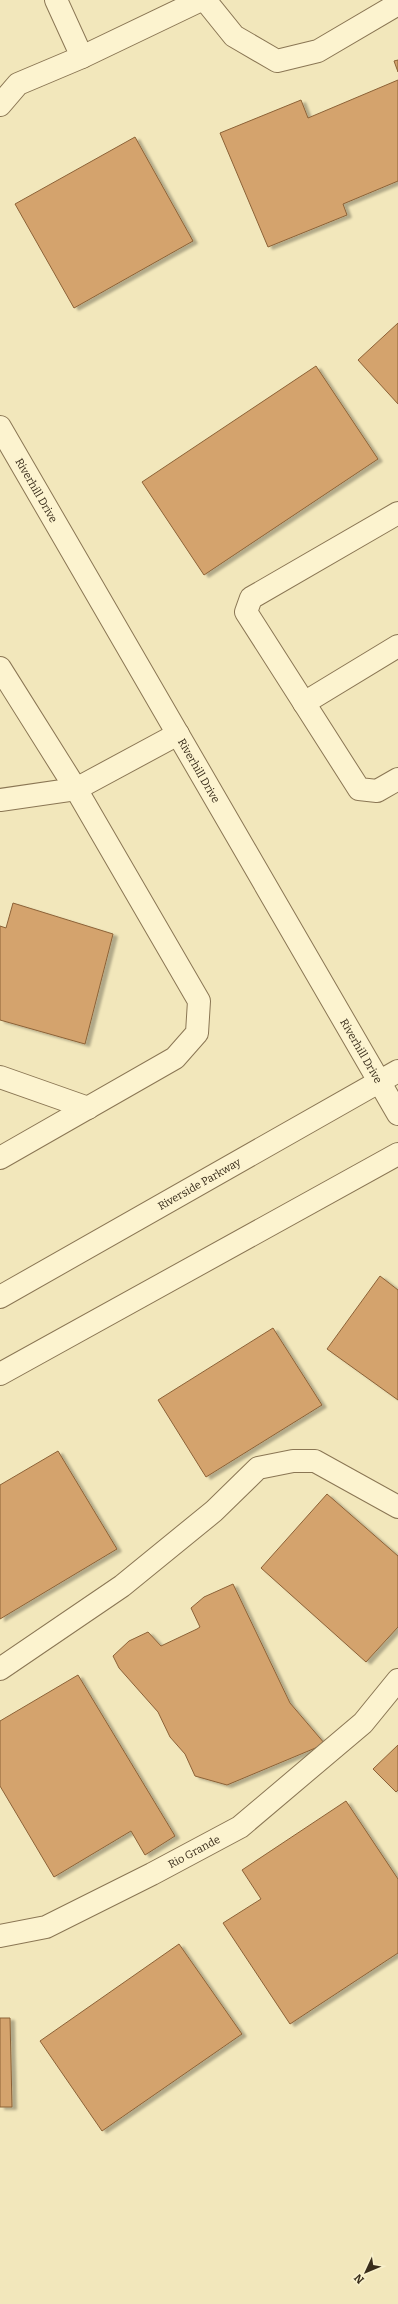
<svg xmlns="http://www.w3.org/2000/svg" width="398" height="2304" font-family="Bitter,serif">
<defs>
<filter id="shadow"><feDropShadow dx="4.5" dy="2.5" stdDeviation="1" flood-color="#0004"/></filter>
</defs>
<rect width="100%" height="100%" fill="#f2e7bb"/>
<path fill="#d4a36d" stroke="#8c6237" filter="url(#shadow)" d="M398 60V72L394 61Z
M398 80V181L343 204 347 215 268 247 220 133 301 100 308 118Z
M135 137 193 241 74 308 15 204Z
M398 323V404L358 360Z
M316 366 378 459 204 575 142 482Z
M13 903 113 934 85 1044 0 1020V926L6 928Z
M380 1276 398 1290V1400L327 1349Z
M273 1328 322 1405 206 1477 158 1400Z
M58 1451 117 1549 0 1619V1485Z
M327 1494 398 1556V1627L366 1662 261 1568Z
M233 1584 290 1703 325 1744 227 1785 195 1776 185 1754 170 1737 158 1712 119 1668 113 1656 129 1641 148 1632 161 1646 197 1629 200 1627 191 1608 204 1597Z
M78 1675 175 1836 145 1855 131 1831 54 1877 0 1786V1721Z
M398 1745V1790L396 1792 373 1769Z
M346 1801 398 1879V1953L290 2024 223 1923 261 1899 242 1870Z
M179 1944 242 2034 102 2131 40 2041Z
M0 2018H10L12 2107H0Z"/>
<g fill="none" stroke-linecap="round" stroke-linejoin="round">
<defs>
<g id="minor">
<path d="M205 0 234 36 277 61 318 51 398 4"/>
<path d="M82 57 201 0"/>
<path d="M0 105 18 84 82 57 56 0"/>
<path id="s1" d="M0 427 398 1114"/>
<path d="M398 513 251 598 246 612 359 789 377 791 398 779"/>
<path d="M0 668 76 789 199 1001 197 1033 175 1058 0 1158"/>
<path d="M304 703 398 646"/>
<path d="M0 800 76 789 178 734"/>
<path d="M0 1077 88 1108"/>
<path id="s2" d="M0 1297 398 1071"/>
<path d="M0 1374 398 1154"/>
<path d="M0 1669 122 1586 214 1511 258 1468 293 1461H315L398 1507"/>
<path id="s3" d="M0 1936 46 1927 152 1874 240 1827 363 1723 398 1680"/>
</g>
</defs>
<use href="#minor" stroke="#8a7654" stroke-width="24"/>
<use href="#minor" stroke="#fcf3cf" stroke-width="22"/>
</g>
<g text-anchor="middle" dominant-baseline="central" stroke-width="3.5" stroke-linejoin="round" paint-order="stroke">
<g font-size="11" fill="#382c1a" stroke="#f8f0cb">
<text stroke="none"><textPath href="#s1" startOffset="73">Riverhill Drive</textPath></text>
<text stroke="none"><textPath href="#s1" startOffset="397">Riverhill Drive</textPath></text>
<text stroke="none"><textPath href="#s1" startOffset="721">Riverhill Drive</textPath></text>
<text stroke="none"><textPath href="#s2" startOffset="229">Riverside Parkway</textPath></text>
<text stroke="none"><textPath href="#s3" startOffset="213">Rio Grande</textPath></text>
</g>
</g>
<g transform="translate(366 2272) rotate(226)" stroke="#f8f0cb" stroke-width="3" paint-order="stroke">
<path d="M0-3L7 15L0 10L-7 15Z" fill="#382c1a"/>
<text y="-6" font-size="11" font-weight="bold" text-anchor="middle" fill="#382c1a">N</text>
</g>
</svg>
